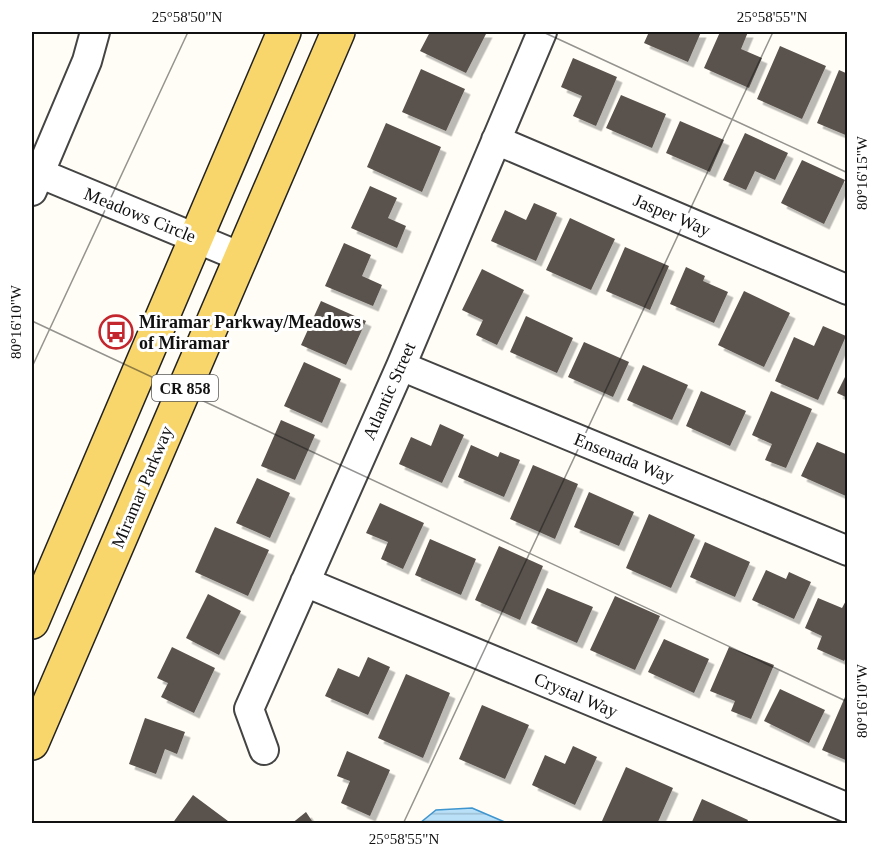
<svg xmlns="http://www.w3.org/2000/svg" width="879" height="855" font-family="'Times New Roman',serif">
<defs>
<pattern id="water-rules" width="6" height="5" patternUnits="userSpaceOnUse" patternTransform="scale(1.5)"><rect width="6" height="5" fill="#b9e0f7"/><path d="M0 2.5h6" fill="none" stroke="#9ebfd3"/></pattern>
<filter id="shadow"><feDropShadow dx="5.5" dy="5.5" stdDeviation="0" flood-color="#0004"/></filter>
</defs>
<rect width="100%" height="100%" fill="#fffdf5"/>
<path fill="url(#water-rules)" stroke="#3f96cf" stroke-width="1.5" d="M472 808 507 823H420L436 810Z"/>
<path fill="#5a524d" filter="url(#shadow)" d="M430 32H487L466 73 420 51Z
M649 32H701L688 62 644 43Z
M720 32H748L741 49 762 58 749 88 704 68Z
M780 46 826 66 802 119 757 99Z
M573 58 617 77 596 126 573 116 582 96 561 87Z
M421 69 465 89 446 131 402 112Z
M839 70 848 74V136L817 123Z
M621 95 666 114 652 148 606 128Z
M680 121 724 140 710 172 666 153Z
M386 123 441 147 422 192 367 167Z
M745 133 788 153 775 180 755 171 746 190 723 180Z
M802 160 845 180 824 224 781 203Z
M370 186 397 198 388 218 406 226 397 248 351 228Z
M534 203 557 213 536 261 491 241 505 210 526 220Z
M570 218 615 239 591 290 546 270Z
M344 243 371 255 362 276 382 285 373 306 325 286Z
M625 247 669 266 650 310 606 291Z
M686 267 705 276 703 281 728 292 714 323 670 304Z
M482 269 524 290 497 345 476 335 483 320 462 310Z
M744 291 790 313 764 367 718 345Z
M321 301 366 321 346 365 301 345Z
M526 316 573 338 557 373 510 352Z
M823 326 846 336 818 400 775 381 794 337 814 346Z
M584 342 629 362 613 397 568 377Z
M304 362 341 379 322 423 284 406Z
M643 365 688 385 672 420 627 400Z
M848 371V398L837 393Z
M701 391 746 411 730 446 686 426Z
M771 391 812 409 786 468 765 460 772 444 752 435Z
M281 420 315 435 295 480 261 466Z
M440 424 464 435 442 483 399 464 411 437 431 446Z
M817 442 848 455 846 496 801 476Z
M471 445 498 457 500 452 520 460 504 497 458 477Z
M533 465 578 484 555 539 510 519Z
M257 478 290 493 270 538 236 523Z
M589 492 634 512 619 546 574 527Z
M380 503 424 523 403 569 381 559 388 542 366 533Z
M649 514 695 535 671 588 626 568Z
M215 527 269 550 248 596 195 572Z
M430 539 476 559 461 595 415 575Z
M705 542 750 562 735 597 690 577Z
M499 546 543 566 520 620 475 600Z
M766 570 786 579 789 572 811 582 794 619 752 600Z
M547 588 593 607 577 643 531 623Z
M208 594 241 611 219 655 186 638Z
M615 596 660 616 635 670 590 650Z
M848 597V654L844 661 817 649 822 636 805 628 818 598 842 608Z
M664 639 709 659 694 693 648 672Z
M172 647 215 668 194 713 161 697 168 683 157 678Z
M729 647 774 665 751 719 731 711 735 701 710 691Z
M368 657 390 667 368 715 325 696 338 668 359 677Z
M406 674 450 693 423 758 378 738Z
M780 689 825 710 809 743 764 721Z
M845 697 848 698V761L822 750Z
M482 705 529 725 505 779 459 759Z
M145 718 185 732 177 754 165 749 156 774 129 764Z
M573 746 597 757 575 805 532 785 545 755 565 764Z
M347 751 390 770 370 816 341 803 350 781 337 776Z
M626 767 673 788 657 824 602 821Z
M193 795 232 824H172Z
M702 799 748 820 746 824H691Z
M306 812 314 824H291Z"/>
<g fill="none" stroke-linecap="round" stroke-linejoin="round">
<defs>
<path id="minor" d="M496 140 848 290
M39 173 241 257
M32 191 87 61 95 32
M401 366 848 551
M305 582 848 808
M264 750 249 709 401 366 542 32"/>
<path id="major" d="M32 622 284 32
M32 743 338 32"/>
</defs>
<use href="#minor" stroke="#444" stroke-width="32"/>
<use href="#major" stroke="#222" stroke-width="36"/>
<use href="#minor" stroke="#fff" stroke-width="28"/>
<use href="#major" stroke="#f9d66b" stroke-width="33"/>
</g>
<path fill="none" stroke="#111" stroke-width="1.5" stroke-opacity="0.45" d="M543 32 848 173M32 321 848 702M32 367 188 32M403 824 773 32"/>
<defs>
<symbol id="bus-ring" viewBox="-11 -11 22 22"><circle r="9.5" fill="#fff" stroke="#c4262e" stroke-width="1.5"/><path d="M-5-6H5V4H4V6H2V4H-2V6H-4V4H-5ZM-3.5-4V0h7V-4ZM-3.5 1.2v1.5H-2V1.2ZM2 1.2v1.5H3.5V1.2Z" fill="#c4262e"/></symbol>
</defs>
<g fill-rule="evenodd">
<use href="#bus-ring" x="97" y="313" width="38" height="38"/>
</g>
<g text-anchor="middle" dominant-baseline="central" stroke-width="6" stroke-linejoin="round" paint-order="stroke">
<rect fill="#fff" stroke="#585858" stroke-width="1.5" x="152" y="375" width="66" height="26" rx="4.5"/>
<g font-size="16" font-weight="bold" fill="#111">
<text x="185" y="388">CR 858</text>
</g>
<g font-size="18" fill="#111" stroke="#fff">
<text transform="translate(140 215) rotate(22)">Meadows Circle</text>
<text transform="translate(672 215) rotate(23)">Jasper Way</text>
<text transform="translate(389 391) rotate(-66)">Atlantic Street</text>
<text transform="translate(624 458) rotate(22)">Ensenada Way</text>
<text transform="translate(142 487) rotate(-67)">Miramar Parkway</text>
<text transform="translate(576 695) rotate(23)">Crystal Way</text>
</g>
<g font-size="18" font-weight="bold" fill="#111" stroke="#fff" text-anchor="start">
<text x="139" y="322">Miramar Parkway/Meadows<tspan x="139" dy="21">of Miramar</tspan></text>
</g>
</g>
<rect width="879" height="855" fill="none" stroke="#ffffff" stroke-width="66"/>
<rect x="33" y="33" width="813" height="789" fill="none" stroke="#111" stroke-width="2"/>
<g font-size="15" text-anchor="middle" fill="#111">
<text x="187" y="22">25°58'50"N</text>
<text x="772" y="22">25°58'55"N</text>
<text transform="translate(862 173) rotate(-90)" y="5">80°16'15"W</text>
<text transform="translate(16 322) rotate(-90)" y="5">80°16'10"W</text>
<text transform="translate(862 701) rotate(-90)" y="5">80°16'10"W</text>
<text x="404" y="844">25°58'55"N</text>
</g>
</svg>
